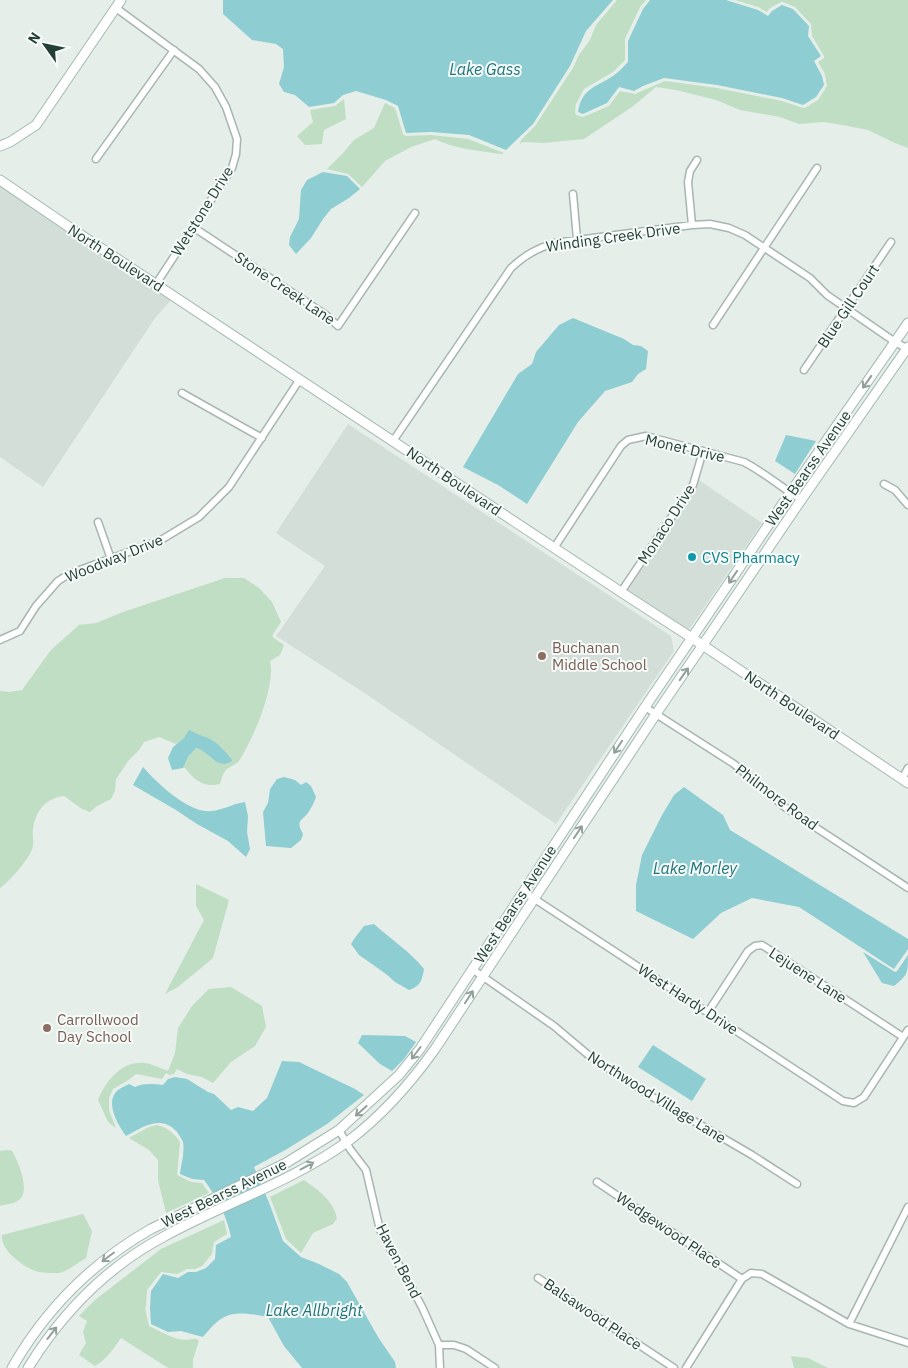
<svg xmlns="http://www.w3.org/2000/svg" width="908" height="1368" font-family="'IBM Plex Sans',sans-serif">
<rect width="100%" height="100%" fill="#e5eee9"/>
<path fill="#d3ded8" d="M0 182 172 299 155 318 43 487 0 457Z
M348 424 671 636 674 651 556 824 363 692 276 636 325 566 276 533Z
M699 480 762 523 688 631 626 592 637 576 652 556 696 487Z"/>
<path fill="#bfdec4" d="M617 0H646L640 7 625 39V60L613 72 584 89 576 104 575 112 576 115 583 117 609 106 620 91 635 94 665 81 717 88 782 101 803 108H805L818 100 827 86 825 74 818 62 824 58V56L812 36 811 24 795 7 783 2H781L770 8 767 12 758 7 735 0H908V148L895 143 868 130 848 126 824 122 799 124 780 117 740 110 716 100 676 90 656 87 632 107 584 139 543 143 523 142 520 144 521 140 535 126 573 68 579 55 590 40 596 25Z
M344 99 346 119 324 130 322 144 305 145 297 136 313 122 310 110 335 106Z
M385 103 395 108 403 134 405 136 431 135 468 139 504 153 502 154C479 151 455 149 435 139L411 147 385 161 362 187 348 174 327 169 343 153 354 140 374 128Z
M225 578H244L259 588 272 602 281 622 272 636 274 638 284 645 280 655 270 661C276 687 253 739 239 761 236 765 230 766 226 770 223 773 221 780 220 784 204 788 194 780 185 768H183L188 757 196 748 201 749 212 759 231 761V757C219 746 212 736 194 737 186 738 183 739 176 744L159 737 144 742 139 750 129 760 116 779 115 791 111 799 97 806 90 812 82 809 64 796C45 798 35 812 33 830 32 835 34 840 33 846 32 856 9 882 0 888V691L9 692 22 690 51 650 79 625 96 623 123 612Z
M196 884 229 900 213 958 178 987 165 994 204 920 196 906Z
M231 987 262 1006 266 1027 255 1046 231 1062 213 1083 202 1077 187 1074 177 1069 174 1074 169 1075 166 1073 162 1079 136 1074 127 1081 113 1089 109 1098V1110L116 1128 108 1122 98 1100C106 1081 121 1061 145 1063 152 1064 160 1068 168 1071L175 1053 178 1028 192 1006 209 989Z
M157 1125C168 1128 174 1133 180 1142L177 1175 191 1182 202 1183 209 1193 166 1213 158 1180V1160L149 1150 129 1138 149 1127Z
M8 1150 12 1151C18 1161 31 1191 19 1200 14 1204 6 1204 0 1206V1151Z
M304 1180C318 1190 333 1200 337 1218L333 1224 313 1233 301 1253 286 1239 270 1197Z
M83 1214 92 1231 86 1258C79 1262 66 1272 59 1273 53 1273 45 1273 39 1272 26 1269 0 1251 2 1235Z
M224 1220 227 1234 214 1242 212 1254 202 1266 195 1269H187L177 1274 161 1272 147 1290 146 1306 145 1308 149 1326C158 1330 175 1340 185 1340 190 1340 192 1338 197 1339L199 1341 193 1359V1368H168L121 1338C114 1348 106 1360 95 1366L79 1355 86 1343 83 1332 87 1321 79 1316 95 1300 161 1249Z
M791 1356 808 1358 828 1368H794Z"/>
<path fill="#8ecdd2" d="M223 0H613L586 31 570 66 533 124 506 150 469 135 431 132 406 133 398 106 386 100 356 91 343 95 334 103 309 107 295 95 284 92 279 84 284 67 283 49 276 44 252 40 223 14Z
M650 0H726L758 10 768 16 772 11 782 5 793 9 809 26 808 36 821 56 814 61 822 76 824 85 816 97 803 105 782 98 717 85 664 78 643 86 634 91 619 87 607 103 583 114 578 112C582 88 595 88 613 76 619 72 623 67 628 62V41L643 9Z
M323 172 347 176 360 189 349 198 331 209 323 219 311 238 296 254 289 245 290 237 299 219 301 190 307 180Z
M573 318 624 339 633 345 641 346 648 351 646 369 638 374 632 382 605 391 578 422 527 504 498 485 463 467 518 374 532 364 536 352 559 325Z
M786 435 816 441 795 474 775 461Z
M189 730C195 733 202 736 208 738 217 742 225 751 231 758L232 761C217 771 209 751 196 748L188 757 183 768 172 770 168 758 173 747 184 738Z
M143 767C156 782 189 814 211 811 223 810 232 804 245 802L248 816 247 832 250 849 246 857 228 841 197 824 176 810 133 785Z
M284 777 295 780 301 785 306 782 311 786 316 797C314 803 311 808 308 813 300 822 296 821 303 834L301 840 291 848 266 846 263 812 268 803 270 789 277 779Z
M684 787 723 815 730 830 908 939V949L894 969 799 907 752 898 721 913 693 939 636 911V885L642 855 662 815 674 795Z
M374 924C390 939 410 951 424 969 422 980 421 986 409 990L395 982 386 974 359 955 351 944 354 939 364 926Z
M863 952 895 972 897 971 908 955C908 973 908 975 894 986L882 983Z
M362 1035 405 1036 416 1042 404 1059 392 1071 380 1064 358 1043Z
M653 1045 706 1079 692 1101 638 1067Z
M282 1061 299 1062 355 1089 364 1095 327 1124 287 1149 254 1167 270 1205 283 1241 301 1257 319 1264 339 1274 347 1282 378 1337 395 1362 396 1368H302L284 1346 268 1317C251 1314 231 1309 217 1322 212 1326 207 1332 203 1337L181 1331 168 1332 151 1324 150 1308 151 1291 163 1274 178 1278 188 1272H196L206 1268 215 1259 216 1245 231 1237C227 1216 217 1197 204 1180L192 1179 180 1174C181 1164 185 1152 183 1142 182 1139 179 1135 177 1132 161 1114 143 1127 126 1136 118 1125 104 1102 118 1090 121 1088 125 1086 129 1084L135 1087C144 1083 154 1084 163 1085L168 1079 175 1077 187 1079 208 1092 214 1094 231 1110 238 1107 253 1111 267 1098Z"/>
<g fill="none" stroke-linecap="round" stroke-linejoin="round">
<defs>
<path id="street" d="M116 8 199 69 215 87 226 107 237 139 236 154 232 168 156 284
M96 159 174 50
M573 194 577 239
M692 225 688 182 690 171 697 160
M193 227 326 315 338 326 415 213
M713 325 817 168
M804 370 891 242
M182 393 262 438
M393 441 511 268C525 255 536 249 554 243L692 225 710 224 729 228 745 235 810 278 827 295 895 342 908 349
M884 484 895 490 908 505
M98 522 111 559
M554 548 621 446 628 440 646 436 744 462C765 473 782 488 802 500
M621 592 693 485 703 451
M0 640 20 631 36 606 58 581 69 574 161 540 199 517 229 487 300 379
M645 707 734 764 786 808 908 888
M902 779 908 768
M524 892 843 1101 854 1103 864 1097 908 1030
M472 969 554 1026 592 1058 651 1096 752 1155 797 1184
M708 1012 748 951 755 946 762 945 903 1037
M339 1130 350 1149 366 1170 380 1230 422 1307 439 1345 440 1368
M597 1182 742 1279
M538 1278 674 1368
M849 1324 908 1207
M439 1345H454L466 1349 495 1368
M686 1368 742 1279 751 1273 762 1274 849 1324 908 1343"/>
<path id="secondary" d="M0 146 10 142 36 125 121 0
M0 180 69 227 621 592 692 638 908 783
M12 1368C45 1310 93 1262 151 1229L286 1163 339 1130 399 1075 420 1049 645 707 790 493 908 323
M28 1368C62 1313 108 1266 165 1236 225 1203 291 1182 347 1142 382 1116 410 1084 435 1049L656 714 797 506 908 347"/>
</defs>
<use href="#street" stroke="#a7b6b0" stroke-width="9"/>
<use href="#secondary" stroke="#a3bab0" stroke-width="11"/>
<use href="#street" stroke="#fff" stroke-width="6"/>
<use href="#secondary" stroke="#fff" stroke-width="9"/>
</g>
<defs><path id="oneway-shaft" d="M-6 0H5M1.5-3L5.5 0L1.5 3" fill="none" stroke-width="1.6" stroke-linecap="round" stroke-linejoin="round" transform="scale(1.25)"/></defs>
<g stroke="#92a09a">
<use href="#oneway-shaft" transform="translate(867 382) rotate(125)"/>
<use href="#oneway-shaft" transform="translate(733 577) rotate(124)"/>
<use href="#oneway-shaft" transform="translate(684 674) rotate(-55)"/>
<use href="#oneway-shaft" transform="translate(618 747) rotate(123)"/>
<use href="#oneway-shaft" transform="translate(578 832) rotate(-56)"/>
<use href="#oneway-shaft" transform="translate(469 997) rotate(-57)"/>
<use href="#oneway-shaft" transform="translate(416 1053) rotate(127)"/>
<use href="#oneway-shaft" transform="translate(361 1111) rotate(138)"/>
<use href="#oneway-shaft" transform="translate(307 1166) rotate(-28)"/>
<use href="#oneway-shaft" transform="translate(108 1257) rotate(143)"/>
<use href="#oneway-shaft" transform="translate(52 1333) rotate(-52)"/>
</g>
<circle fill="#0f9aa8" stroke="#f6faf8" stroke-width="2" cx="692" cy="557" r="5"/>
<g fill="#8d6e63" stroke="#f6faf8" stroke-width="2">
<circle cx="542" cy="656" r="5"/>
<circle cx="47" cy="1028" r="5"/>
</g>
<g text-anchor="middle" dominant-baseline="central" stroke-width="4" stroke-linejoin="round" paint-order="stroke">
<g font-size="15" fill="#244036" stroke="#f6faf8">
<text transform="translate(202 211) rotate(-58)">Wetstone Drive</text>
<text transform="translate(613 237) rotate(-8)">Winding Creek Drive</text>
<text transform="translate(116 258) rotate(33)">North Boulevard</text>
<text transform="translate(285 288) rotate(34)">Stone Creek Lane</text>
<text transform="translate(848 306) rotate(-56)">Blue Gill Court</text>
<text transform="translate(685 448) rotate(13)">Monet Drive</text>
<text transform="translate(808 468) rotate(-55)">West Bearss Avenue</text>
<text transform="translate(454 481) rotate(34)">North Boulevard</text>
<text transform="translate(666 524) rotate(-57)">Monaco Drive</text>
<text transform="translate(114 558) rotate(-22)">Woodway Drive</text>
<text transform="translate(792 705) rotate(34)">North Boulevard</text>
<text transform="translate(777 797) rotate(37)">Philmore Road</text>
<text transform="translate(515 904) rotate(-57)">West Bearss Avenue</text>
<text transform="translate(808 975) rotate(33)">Lejuene Lane</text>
<text transform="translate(688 999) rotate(33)">West Hardy Drive</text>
<text transform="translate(657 1097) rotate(32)">Northwood Village Lane</text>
<text transform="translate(224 1193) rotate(-26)">West Bearss Avenue</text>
<text transform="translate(669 1230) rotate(34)">Wedgewood Place</text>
<text transform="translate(399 1261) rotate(63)">Haven Bend</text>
<text transform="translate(593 1314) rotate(34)">Balsawood Place</text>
</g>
<g font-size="15" fill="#0d838f" stroke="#f6faf8" text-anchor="start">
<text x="702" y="557">CVS Pharmacy</text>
</g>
<g font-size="15" fill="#785e54" stroke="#f6faf8" text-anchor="start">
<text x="552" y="647">Buchanan<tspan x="552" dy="17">Middle School</tspan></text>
<text x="57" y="1019">Carrollwood<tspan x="57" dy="17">Day School</tspan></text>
</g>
<g font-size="16" font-style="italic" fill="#1e747c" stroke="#f6faf8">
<text x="485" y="69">Lake Gass</text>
<text x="695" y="868">Lake Morley</text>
<text x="314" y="1310">Lake Allbright</text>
</g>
</g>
<g transform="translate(45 45) rotate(303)" stroke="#f6faf8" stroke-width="4" paint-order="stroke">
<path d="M0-4L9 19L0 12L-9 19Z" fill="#244036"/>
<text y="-8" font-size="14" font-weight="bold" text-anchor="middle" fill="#244036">N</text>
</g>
</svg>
